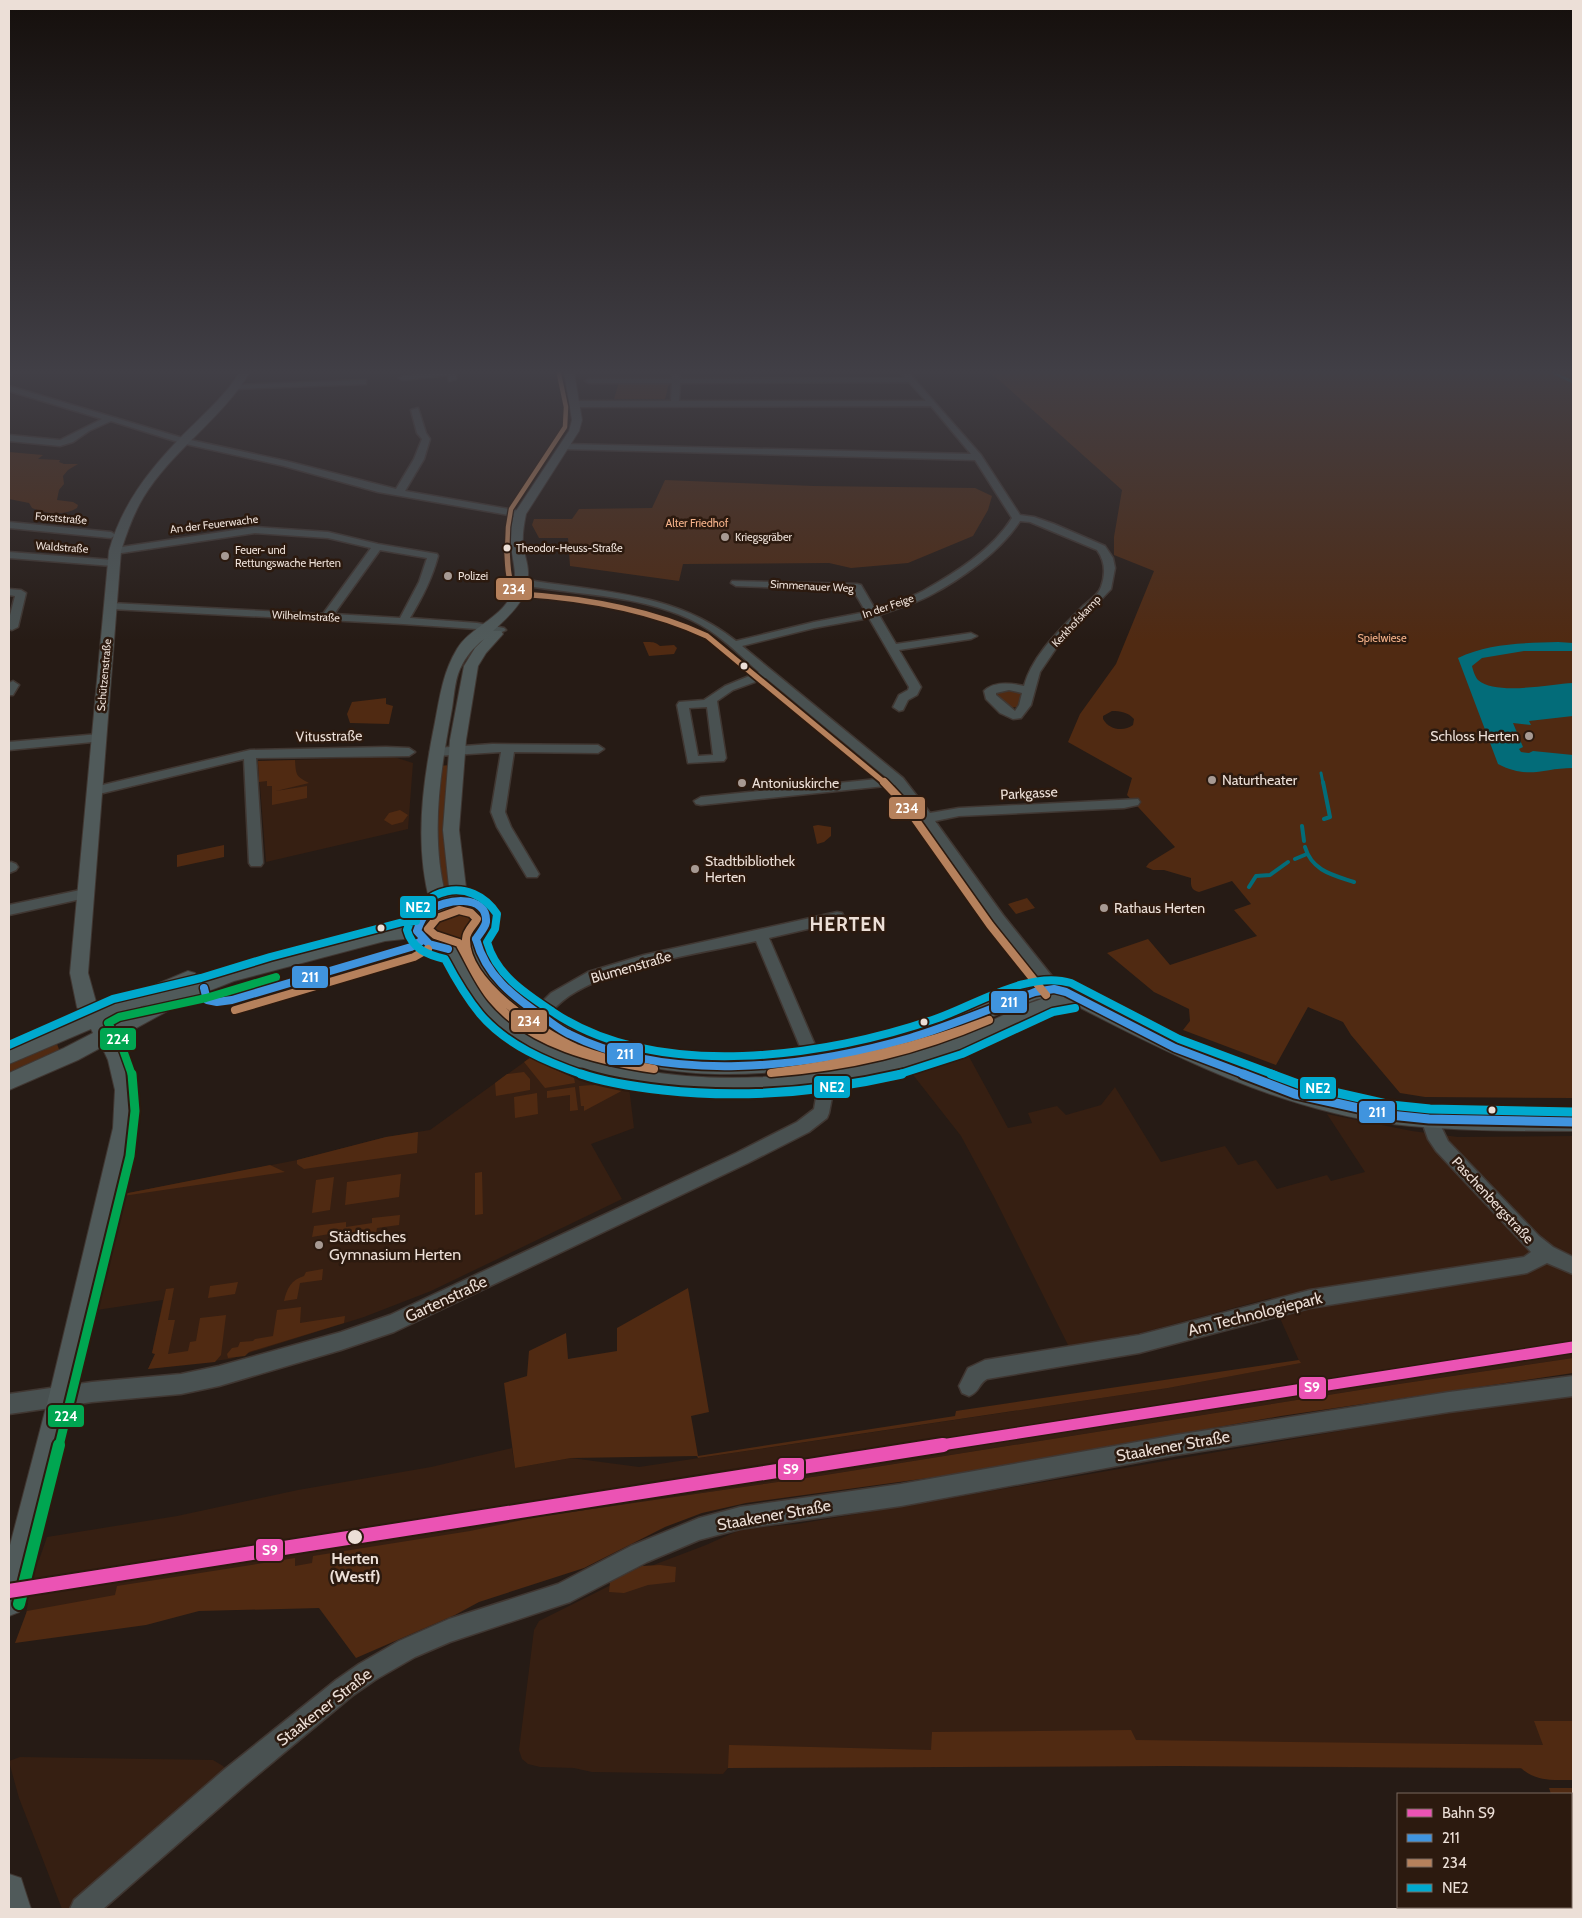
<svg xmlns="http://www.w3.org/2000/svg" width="1582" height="1918" font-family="Cabin,sans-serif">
<rect width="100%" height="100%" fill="#261b15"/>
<path fill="#361f12" d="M394 757 413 763 408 829 266 862 258 761Z
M967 1053 1008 1128 1032 1123 1028 1113 1057 1106 1066 1115 1101 1105 1115 1087 1161 1162 1225 1146 1238 1165 1256 1160 1277 1189 1327 1175 1331 1181 1365 1172 1327 1114 1412 1131 1458 1137 1573 1136V1358L1372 1388 819 1476 537 1517 191 1598 24 1623 28 1603 9 1606V1565L39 1560 47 1537 177 1516 298 1490 431 1467 512 1448 515 1468 571 1458 639 1467 1168 1388 1300 1363 1271 1298 1137 1334 1069 1347 994 1197 961 1136 910 1071Z
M534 1055 547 1061V1066L574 1078 600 1085 606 1082 629 1087 634 1128 591 1144 622 1199 431 1291 364 1317 230 1359 148 1369 155 1354 152 1353 163 1300 97 1310 123 1194 297 1160 386 1137 430 1130Z
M1573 1396V1769L1174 1766 728 1768 723 1774 592 1772 574 1768 540 1767 528 1764 522 1759 519 1750 534 1630 539 1621 643 1569 706 1545 742 1529 797 1524 910 1505 1455 1411Z
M20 1757 213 1760 223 1766 234 1778 83 1909H62L19 1798 11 1769 9 1761Z"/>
<path fill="#502a12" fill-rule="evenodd" d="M990 372H1573V1098L1425 1097 1400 1093 1351 1035 1343 1022 1308 1007 1276 1065 1183 1030 1190 1021 1189 1009 1154 992 1107 953 1148 939 1170 965 1257 936 1234 910 1251 904 1232 881 1199 892C1190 890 1191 885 1191 878L1164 870H1153L1146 867 1149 863 1175 847 1127 795 1132 778 1068 742 1080 714 1116 664 1154 571 1114 555V537L1122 490ZM1112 711C1120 711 1128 712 1134 719L1133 725C1124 732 1109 730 1103 719V716Z
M619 382 669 383 665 399H614Z
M9 452 43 455 38 459 60 460 59 462 64 464H78L68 470 63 476 64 484 59 490 57 500 73 502 78 505 77 508C64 516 46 514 32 508L29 503 9 499Z
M665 480 814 486 975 488 992 496 988 510 973 536 908 563 851 568 829 563 683 564 679 581 570 566 568 538H539L532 525 534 519H572L579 509 652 508Z
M643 642C650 642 655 641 660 646L674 645 677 648 674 654 649 656Z
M1003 688 1024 692 1017 707 1009 708 995 695 996 691Z
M386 698V704L393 706 389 724 350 723 347 714 352 702Z
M295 760C296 776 296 776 309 783L276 791 307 786V798L272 805V786H267V781L259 782 258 761Z
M450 765 452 887 441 889 436 851 439 766Z
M400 810 408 815 403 822 392 825 384 820 389 813Z
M818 825 831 827V836L824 842 817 844 813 826Z
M224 845V857L177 867V855Z
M1027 898 1035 908 1016 914 1008 904Z
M456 908C465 909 471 910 476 918 477 939 450 944 435 937L429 928C433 915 443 910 456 908Z
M476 958 522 1014 524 1021 514 1024 499 1012 463 961Z
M57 1044 60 1052 9 1074V1064Z
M534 1055 547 1061V1066L574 1078 575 1083 545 1088 524 1062Z
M524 1072 530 1079V1090L496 1096 495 1083 507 1074Z
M606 1082 629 1087 584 1111V1106H581L579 1086C588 1085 598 1086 606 1082Z
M575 1087 578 1110 570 1111V1095L547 1098V1091Z
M537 1093 538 1114 515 1118 514 1097Z
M418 1132 417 1153 304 1169 297 1164V1160L386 1137Z
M270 1165 285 1172 123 1196V1194Z
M482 1172 483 1214 475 1215V1173Z
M401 1174 399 1197 345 1205 347 1182Z
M334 1177 330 1210 312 1213 316 1180Z
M400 1215 399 1225 377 1228 376 1233 355 1236V1239L334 1242 335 1233 312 1237 314 1226 346 1222V1227L372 1223V1218Z
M323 1269 322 1280 300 1283 297 1299 284 1301C287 1288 291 1280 304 1276L306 1272Z
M238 1282 235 1294 208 1298 210 1286Z
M174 1288 168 1320H175L168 1354 188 1351 190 1342 196 1341 200 1318 226 1315 221 1355 215 1362 148 1369 155 1354 152 1353 166 1289Z
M688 1288 709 1412 691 1416 698 1456 955 1416 956 1411 1292 1361 1299 1360 1301 1363 1168 1388 698 1458 697 1456 571 1458 515 1468 504 1383 527 1376 529 1351 566 1333 568 1359 617 1351V1328Z
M301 1307 300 1323 345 1316 344 1323 249 1352 245 1356 228 1358 227 1354 232 1348 238 1347 240 1342 253 1341 255 1339 273 1336 277 1310Z
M1573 1358V1373L1281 1416 943 1476 746 1503 702 1513 665 1527 584 1568 479 1602 455 1615 356 1658 319 1608 199 1611 146 1625 15 1643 27 1611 115 1595 117 1586 295 1558V1566L312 1563 313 1556 470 1531 537 1517 819 1476 1372 1388Z
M660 1565 676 1567 675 1582 648 1585 624 1593 609 1592 610 1582 642 1566Z
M1534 1721H1573V1780C1554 1780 1536 1782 1521 1768L1174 1766 728 1768 729 1745 931 1750 932 1732 1131 1730 1136 1740 1543 1745Z
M1549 1788H1573V1826H1571V1794H1551Z"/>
<path fill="#036c79" d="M1558 642 1573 643V651H1524L1482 658 1472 666C1473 670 1475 677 1478 680 1497 696 1549 684 1573 683V716L1529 721 1531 725 1513 723 1523 747 1519 749 1521 752 1529 753 1533 751 1573 755V768C1542 768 1529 780 1498 764L1458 658C1488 643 1526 643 1558 642Z"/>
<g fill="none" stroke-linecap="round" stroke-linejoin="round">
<path stroke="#036c79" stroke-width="2.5" d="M1552 372 1573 382"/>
<path stroke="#036c79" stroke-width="3" d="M1321 773 1323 783"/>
<path stroke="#036c79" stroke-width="4" d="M1323 782 1330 817 1324 819
M1302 826 1304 841
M1305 847C1312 871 1333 875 1354 882
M1295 859 1307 854
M1249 887 1256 876 1270 875 1288 862"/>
<defs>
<path id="minor" d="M9 372H15L9 376Z
M432 372H456V379L449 381 448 375 403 380 399 378 403 376Z
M671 372H679L680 379 905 378 900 372H908L981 455 1020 515 1034 517 1054 524 1105 546 1113 558 1115 568 1111 589 1059 644 1040 672 1031 705 1021 718 1013 719 1000 713 986 699 984 691C994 681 1011 683 1024 686 1033 654 1060 630 1083 606 1089 601 1099 594 1101 587 1106 573 1105 561 1097 550L1030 522 1020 521C1001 551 960 580 929 596 914 604 895 609 879 615L896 644 971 633 977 636 971 639 899 650 921 687 917 695 908 700 903 710 899 711 893 707 899 695 908 690 909 687 869 618 814 628 742 646 903 778 930 813 959 808 1138 799 1140 802 1138 805 1124 808 959 816 935 821 1003 915 1059 985 1062 989 1059 993 1054 995 1049 993 992 923 906 799 895 785 701 805 696 804 694 801 701 797 887 778 766 678 733 690 717 701 726 758 724 761 688 763 677 705 679 702 704 700 725 686 759 672C743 658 727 642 709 630 659 597 591 596 534 587H522L517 584 522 581H534C605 592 678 594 736 641L814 622 866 612 853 590 736 586 731 583 732 581 857 584 861 585 875 609C891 603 908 599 923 591 955 573 992 550 1012 518L975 460 563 449 562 447 566 444 971 454 931 406 575 407 571 404 575 401H671L672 383H589L585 381 589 379H672ZM909 382 926 401H679L680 383ZM1009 690 1022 693 1019 705 1015 711 996 695V693ZM707 707 713 755 698 756 689 708Z
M363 380H366V384L236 389 232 387 236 385Z
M9 386 186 439 286 461 396 489 414 459 422 439 417 433 411 410 418 408 426 433 430 439 424 459 405 491 520 511 525 514 520 517 378 492 284 466 181 443 111 421 89 431 73 442 60 446 9 441V435L60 440 102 419 9 391Z
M9 522 111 532 116 535 111 538 9 528Z
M255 527 328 532 378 544 437 554 438 556C432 579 422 598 410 618L477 623 504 628 506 630 500 633 477 629 403 624 111 609 106 606 111 603 323 614 371 548 328 538 255 533 115 554 110 551 115 548ZM380 550 427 558 419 582 400 618 334 614Z
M9 552 113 560 118 563 113 566 9 558Z
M9 589 21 590 26 593 18 627 12 630 9 629V619L15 596 9 595Z
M13 681 19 685 13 695H9V683Z
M99 734 105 738 103 741 9 750V742Z
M492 744 598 745 604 749 598 753 514 752 505 812 511 827 539 874 537 877H527L497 827 491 812 501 752 436 756 430 752 436 748Z
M386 747 409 748 415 752 409 756 256 758 263 863 261 866H251L249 863 244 759 95 795 89 791 90 788 250 750Z
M11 862 16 864 18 867 16 870 9 873V863Z
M85 889 90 891 92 894 90 897 9 915V905Z
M837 912 842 913 844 917 842 921 769 938 830 1080 833 1092 829 1113 827 1118 809 1132 748 1163 394 1332 341 1350 219 1386 181 1394 92 1402 9 1414V1394L92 1382 181 1374 219 1366 341 1332 390 1315 736 1153 797 1122 814 1109 817 1092 814 1080 756 941C698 954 618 964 569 996 552 1008 539 1025 524 1038L518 1040 512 1038 510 1034 551 993 588 972 644 955Z
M1429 1112 1435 1114 1448 1141 1539 1236 1553 1247 1573 1257V1274L1547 1263 1527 1273 1310 1308 1139 1353 987 1379C978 1384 980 1392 969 1396L962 1393 959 1386 968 1368 985 1360 1139 1335 1310 1290 1524 1257 1531 1252 1436 1151 1428 1139 1421 1119 1423 1114Z
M1573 1376V1396L1449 1412 1176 1455 901 1506 740 1529 699 1540 647 1562 570 1602 450 1642 415 1657 375 1680 352 1696 243 1787 103 1909H70L74 1900 225 1769 336 1680 359 1664 399 1641 449 1619 558 1584 631 1546 699 1518 740 1507 901 1484 1176 1435 1449 1392Z"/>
<path id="major" d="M240 372H250C221 420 172 450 143 498 133 515 127 532 121 551L88 973 98 1009 188 971 195 973 198 978 196 980 229 968 385 927 409 925 416 913 430 902C414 843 423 781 435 722 440 696 443 672 457 649 470 627 503 618 512 593 519 576 512 561 511 544 510 534 511 524 514 514L569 431 572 420 564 372H574L582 420 579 431 526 514C524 524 522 535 523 545 524 554 528 563 528 572 529 599 511 614 493 631H501L503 634 486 653 478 666 466 740 459 830 467 896 485 901 495 916 494 927 485 939C486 944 486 949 488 954 498 976 531 1000 551 1013 560 1018 568 1025 577 1029 677 1076 831 1058 933 1023 960 1013 1029 980 1055 982 1061 982 1067 985 1073 987 1175 1039 1276 1091 1391 1106 1451 1114 1513 1112 1573 1113V1131C1513 1131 1451 1131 1392 1124 1279 1109 1175 1057 1075 1005 1026 1015 986 1046 939 1061 823 1097 703 1107 585 1072 551 1062 512 1046 486 1020 468 1002 458 978 446 956L424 950 413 938 385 941 234 981 191 998 118 1038C136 1065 135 1097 135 1128L75 1396 23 1602 19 1612 9 1616V1549L49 1396 113 1128 115 1090 108 1060 102 1047 78 1060 9 1090V1073L64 1048 93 1033 91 1029 9 1064V1047L82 1016 77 1007 70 973 109 551C122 504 149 470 183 435 203 415 225 396 240 372ZM484 639 475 648 464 666 450 740 443 830 450 896 446 897C430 837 440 773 451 714 454 700 454 682 460 669 466 656 473 648 484 639ZM459 906 472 910 477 917C474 933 455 949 438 941 434 939 430 933 427 930 430 914 445 909 459 906ZM469 951C480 982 512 1007 538 1024 646 1094 791 1080 909 1046 953 1034 994 1015 1037 999L1045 998C1006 1010 972 1034 934 1046 822 1082 672 1094 561 1047 540 1038 517 1026 500 1010 483 994 474 973 463 953ZM147 1004 109 1024 107 1022Z
M9 1874 21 1878 31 1909H9Z"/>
</defs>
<use href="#minor" stroke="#403732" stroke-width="3"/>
<use href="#major" stroke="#403732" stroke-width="2"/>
<use href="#minor" fill="#495151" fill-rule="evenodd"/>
<use href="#major" fill="#505a5a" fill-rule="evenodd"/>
<defs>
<path id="bus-1-far1" d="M476 939C486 976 513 996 543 1017 552 1023 560 1030 569 1034 668 1084 807 1068 910 1038 953 1025 994 1007 1035 992L1054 989 1066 992 1175 1048 1246 1075
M448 949 429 944 417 931C420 923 422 917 429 911 443 899 488 893 486 922 485 928 479 934 476 939
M204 988 207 1000 217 1002 232 1000 411 947 423 940"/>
<path id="bus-1" d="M1243 1074 1295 1094 1390 1115 1429 1119 1573 1122"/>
<path id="bus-2-far2" d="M507 553 508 527 511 509 565 427 566 407 559 374"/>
<path id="bus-2-far1" d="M507 552C508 566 507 586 520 594 583 598 649 609 707 636L885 783"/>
<path id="bus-2" d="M884 782 903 802 990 925 1046 995
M459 910 471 913 477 919C474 925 466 931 466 939 465 983 541 1032 576 1048 601 1058 628 1064 654 1069 598 1061 530 1045 492 999 478 982 470 962 459 943L435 935 428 929 437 918Z
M235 1010 414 957 428 949
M989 1020C917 1051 849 1067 771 1073 847 1064 918 1047 989 1020Z"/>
<path id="bus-3-far1" d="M9 1045 113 999 201 978 270 957 403 922 416 921
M584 1075C547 1062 506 1045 480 1014 466 997 455 978 445 959 428 955 412 949 407 930 420 887 471 875 497 914L495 929 487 942C496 975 526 994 553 1012 657 1082 827 1057 938 1018 977 1004 1030 970 1071 983L1179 1039 1275 1075
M897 1075 962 1054 1053 1012 1075 1008"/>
<path id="bus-3" d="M581 1074C607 1083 636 1087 663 1090 744 1099 823 1092 902 1074
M1271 1074 1298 1084 1391 1105 1430 1109 1573 1112"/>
<path id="bus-4-far2" d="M132 1075 122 1047 108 1023 119 1017 206 998 276 977"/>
<path id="bus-4-far1" d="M59 1446 130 1156 135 1111 132 1074"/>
<path id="bus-4" d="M19 1604 59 1445"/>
</defs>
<use href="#bus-1-far1" stroke="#2c1a0f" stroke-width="11"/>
<use href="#bus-1" stroke="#2c1a0f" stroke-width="13"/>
<use href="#bus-2-far2" stroke="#2c1a0f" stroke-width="7"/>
<use href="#bus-2-far1" stroke="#2c1a0f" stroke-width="9"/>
<use href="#bus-2" stroke="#2c1a0f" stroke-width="11"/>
<use href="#bus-3-far1" stroke="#2c1a0f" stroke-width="11"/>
<use href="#bus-3" stroke="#2c1a0f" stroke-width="13"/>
<use href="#bus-4-far2" stroke="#2c1a0f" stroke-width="11"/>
<use href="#bus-4-far1" stroke="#2c1a0f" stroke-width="13"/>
<use href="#bus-4" stroke="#2c1a0f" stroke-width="16"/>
<use href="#bus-1-far1" stroke="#4094de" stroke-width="8"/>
<use href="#bus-1" stroke="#4094de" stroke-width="9"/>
<use href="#bus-2-far2" stroke="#b6815c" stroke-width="4.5"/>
<use href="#bus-2-far1" stroke="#b6815c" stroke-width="5.5"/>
<use href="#bus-2" stroke="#b6815c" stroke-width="8"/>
<use href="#bus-3-far1" stroke="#00a9ce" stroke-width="8"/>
<use href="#bus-3" stroke="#00a9ce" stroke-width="9"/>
<use href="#bus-4-far2" stroke="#00a651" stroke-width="8"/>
<use href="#bus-4-far1" stroke="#00a651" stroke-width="9"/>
<use href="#bus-4" stroke="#00a651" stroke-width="12"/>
<defs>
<path id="rail-1-far1" d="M935 1446 1573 1347"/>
<path id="rail-1" d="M9 1591 943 1445"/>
</defs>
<use href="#rail-1-far1" stroke="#2c1a0f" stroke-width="14"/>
<use href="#rail-1" stroke="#2c1a0f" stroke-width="18"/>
<use href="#rail-1-far1" stroke="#eb53b4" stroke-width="11"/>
<use href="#rail-1" stroke="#eb53b4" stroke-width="14"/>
</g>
<linearGradient id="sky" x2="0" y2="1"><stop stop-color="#150f0c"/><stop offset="0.58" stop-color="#413f46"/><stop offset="1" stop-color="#413f46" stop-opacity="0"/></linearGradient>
<rect width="1582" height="641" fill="url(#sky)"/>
<g fill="#a79a93" stroke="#2c1a0f" stroke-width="2">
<circle cx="725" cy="537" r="5"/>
<circle cx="225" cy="556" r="5"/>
<circle cx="448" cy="576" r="5"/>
<circle cx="1529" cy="736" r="5"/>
<circle cx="1212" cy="780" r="5"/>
<circle cx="742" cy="783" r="5"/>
<circle cx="695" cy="869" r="5"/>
<circle cx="1104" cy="908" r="5"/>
<circle cx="319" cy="1245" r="5"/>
</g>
<g fill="#ecdfd7" stroke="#2c1a0f" stroke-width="2">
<circle cx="507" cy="548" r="4.5"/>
<circle cx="744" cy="666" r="4.5"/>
<circle cx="381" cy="928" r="4.5"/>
<circle cx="924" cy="1022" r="4.5"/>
<circle cx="1492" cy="1110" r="4.5"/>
<circle cx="355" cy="1537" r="8"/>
</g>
<g text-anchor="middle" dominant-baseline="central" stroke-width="5" stroke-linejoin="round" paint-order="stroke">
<g font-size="11" fill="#ecdfd7" stroke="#2c1a0f">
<text transform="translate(61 518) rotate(5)">Forststraße</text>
<text transform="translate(214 524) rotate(-7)">An der Feuerwache</text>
<text transform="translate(62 547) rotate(4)">Waldstraße</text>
<text transform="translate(812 586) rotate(3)">Simmenauer Weg</text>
<text transform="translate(888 606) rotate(-19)">In der Feige</text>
<text transform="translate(306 616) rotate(3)">Wilhelmstraße</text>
<text transform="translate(1076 621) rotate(-47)">Kerkhofskamp</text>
<text transform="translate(104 675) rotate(-85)">Schützenstraße</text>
</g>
<g font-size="11" fill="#f5b28a" stroke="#2c1a0f">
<text x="697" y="523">Alter Friedhof</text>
<text x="1382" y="638">Spielwiese</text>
</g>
<g font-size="11" fill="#ecdfd7" stroke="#2c1a0f" text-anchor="start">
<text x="735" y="537">Kriegsgräber</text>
<text x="235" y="550">Feuer- und<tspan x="235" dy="13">Rettungswache Herten</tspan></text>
<text x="458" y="576">Polizei</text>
</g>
<g font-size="11" fill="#ecdfd7" stroke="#2c1a0f" text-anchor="start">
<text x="516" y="548">Theodor-Heuss-Straße</text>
</g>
<g font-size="14" fill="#ecdfd7" stroke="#2c1a0f">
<text transform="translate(329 736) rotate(-1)">Vitusstraße</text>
<text transform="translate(1029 793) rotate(-3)">Parkgasse</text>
<text transform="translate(631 967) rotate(-16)">Blumenstraße</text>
<text transform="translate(1493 1200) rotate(47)">Paschenbergstraße</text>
</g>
<g font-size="14" fill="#ecdfd7" stroke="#2c1a0f" text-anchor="start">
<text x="1519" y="736" text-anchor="end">Schloss Herten</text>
<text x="1222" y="780">Naturtheater</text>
<text x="752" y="783">Antoniuskirche</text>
<text x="705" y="861">Stadtbibliothek<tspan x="705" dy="16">Herten</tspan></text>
<text x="1114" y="908">Rathaus Herten</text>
</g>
<g font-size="16" fill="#ecdfd7" stroke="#2c1a0f" text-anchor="start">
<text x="329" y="1236">Städtisches<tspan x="329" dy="18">Gymnasium Herten</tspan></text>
</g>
<g font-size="16" fill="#ecdfd7" stroke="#2c1a0f">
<text transform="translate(446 1299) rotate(-25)">Gartenstraße</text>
<text transform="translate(1255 1314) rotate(-14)">Am Technologiepark</text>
<text transform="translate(1173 1446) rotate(-10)">Staakener Straße</text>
<text transform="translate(774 1515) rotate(-10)">Staakener Straße</text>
<text transform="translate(324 1707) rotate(-38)">Staakener Straße</text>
</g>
<g font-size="16" font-weight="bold" fill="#ecdfd7" stroke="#2c1a0f">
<text x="355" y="1558">Herten<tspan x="355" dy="18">(Westf)</tspan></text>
</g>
<g font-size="19" font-weight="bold" letter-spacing="1" fill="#ecdfd7" stroke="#2c1a0f">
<text x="848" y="924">HERTEN</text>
</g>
</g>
<g stroke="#2c1a0f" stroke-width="2">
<rect x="495" y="577" width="38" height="24" rx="5" fill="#b6815c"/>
<rect x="888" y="796" width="38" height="24" rx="5" fill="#b6815c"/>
<rect x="399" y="895" width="38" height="24" rx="5" fill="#00a9ce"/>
<rect x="291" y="965" width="38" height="24" rx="5" fill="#4094de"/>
<rect x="990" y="990" width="38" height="24" rx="5" fill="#4094de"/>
<rect x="510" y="1009" width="38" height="24" rx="5" fill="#b6815c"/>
<rect x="99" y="1027" width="38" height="24" rx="5" fill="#00a651"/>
<rect x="606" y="1042" width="38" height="24" rx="5" fill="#4094de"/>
<rect x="813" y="1075" width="38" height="24" rx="5" fill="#00a9ce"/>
<rect x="1299" y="1076" width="38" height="24" rx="5" fill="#00a9ce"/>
<rect x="1358" y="1100" width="38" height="24" rx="5" fill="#4094de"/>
<rect x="1298" y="1376" width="29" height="24" rx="5" fill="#eb53b4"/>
<rect x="47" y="1404" width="38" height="24" rx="5" fill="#00a651"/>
<rect x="777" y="1457" width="28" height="24" rx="5" fill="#eb53b4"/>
<rect x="255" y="1538" width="29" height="24" rx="5" fill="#eb53b4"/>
</g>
<g font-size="14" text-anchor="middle" font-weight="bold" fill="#fff">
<text x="514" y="594">234</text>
<text x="907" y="813">234</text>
<text x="418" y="912">NE2</text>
<text x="310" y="982">211</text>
<text x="1009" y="1007">211</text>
<text x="529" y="1026">234</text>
<text x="118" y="1044">224</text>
<text x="625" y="1059">211</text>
<text x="832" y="1092">NE2</text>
<text x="1318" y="1093">NE2</text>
<text x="1377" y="1117">211</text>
<text x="1312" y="1392">S9</text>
<text x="66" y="1421">224</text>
<text x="791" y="1474">S9</text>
<text x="270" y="1555">S9</text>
</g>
<rect width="1582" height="1918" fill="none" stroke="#ecdfd7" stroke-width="20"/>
<rect x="1397" y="1793" width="175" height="115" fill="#2c1a0f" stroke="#79695f"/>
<rect x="1407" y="1809" width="25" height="8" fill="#eb53b4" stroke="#79695f"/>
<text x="1442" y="1818" font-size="15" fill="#ecdfd7">Bahn S9</text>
<rect x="1407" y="1834" width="25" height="8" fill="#4094de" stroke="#79695f"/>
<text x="1442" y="1843" font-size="15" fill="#ecdfd7">211</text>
<rect x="1407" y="1859" width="25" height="8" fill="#b6815c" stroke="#79695f"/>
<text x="1442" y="1868" font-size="15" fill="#ecdfd7">234</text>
<rect x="1407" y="1884" width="25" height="8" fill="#00a9ce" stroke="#79695f"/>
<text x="1442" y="1893" font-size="15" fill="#ecdfd7">NE2</text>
</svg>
